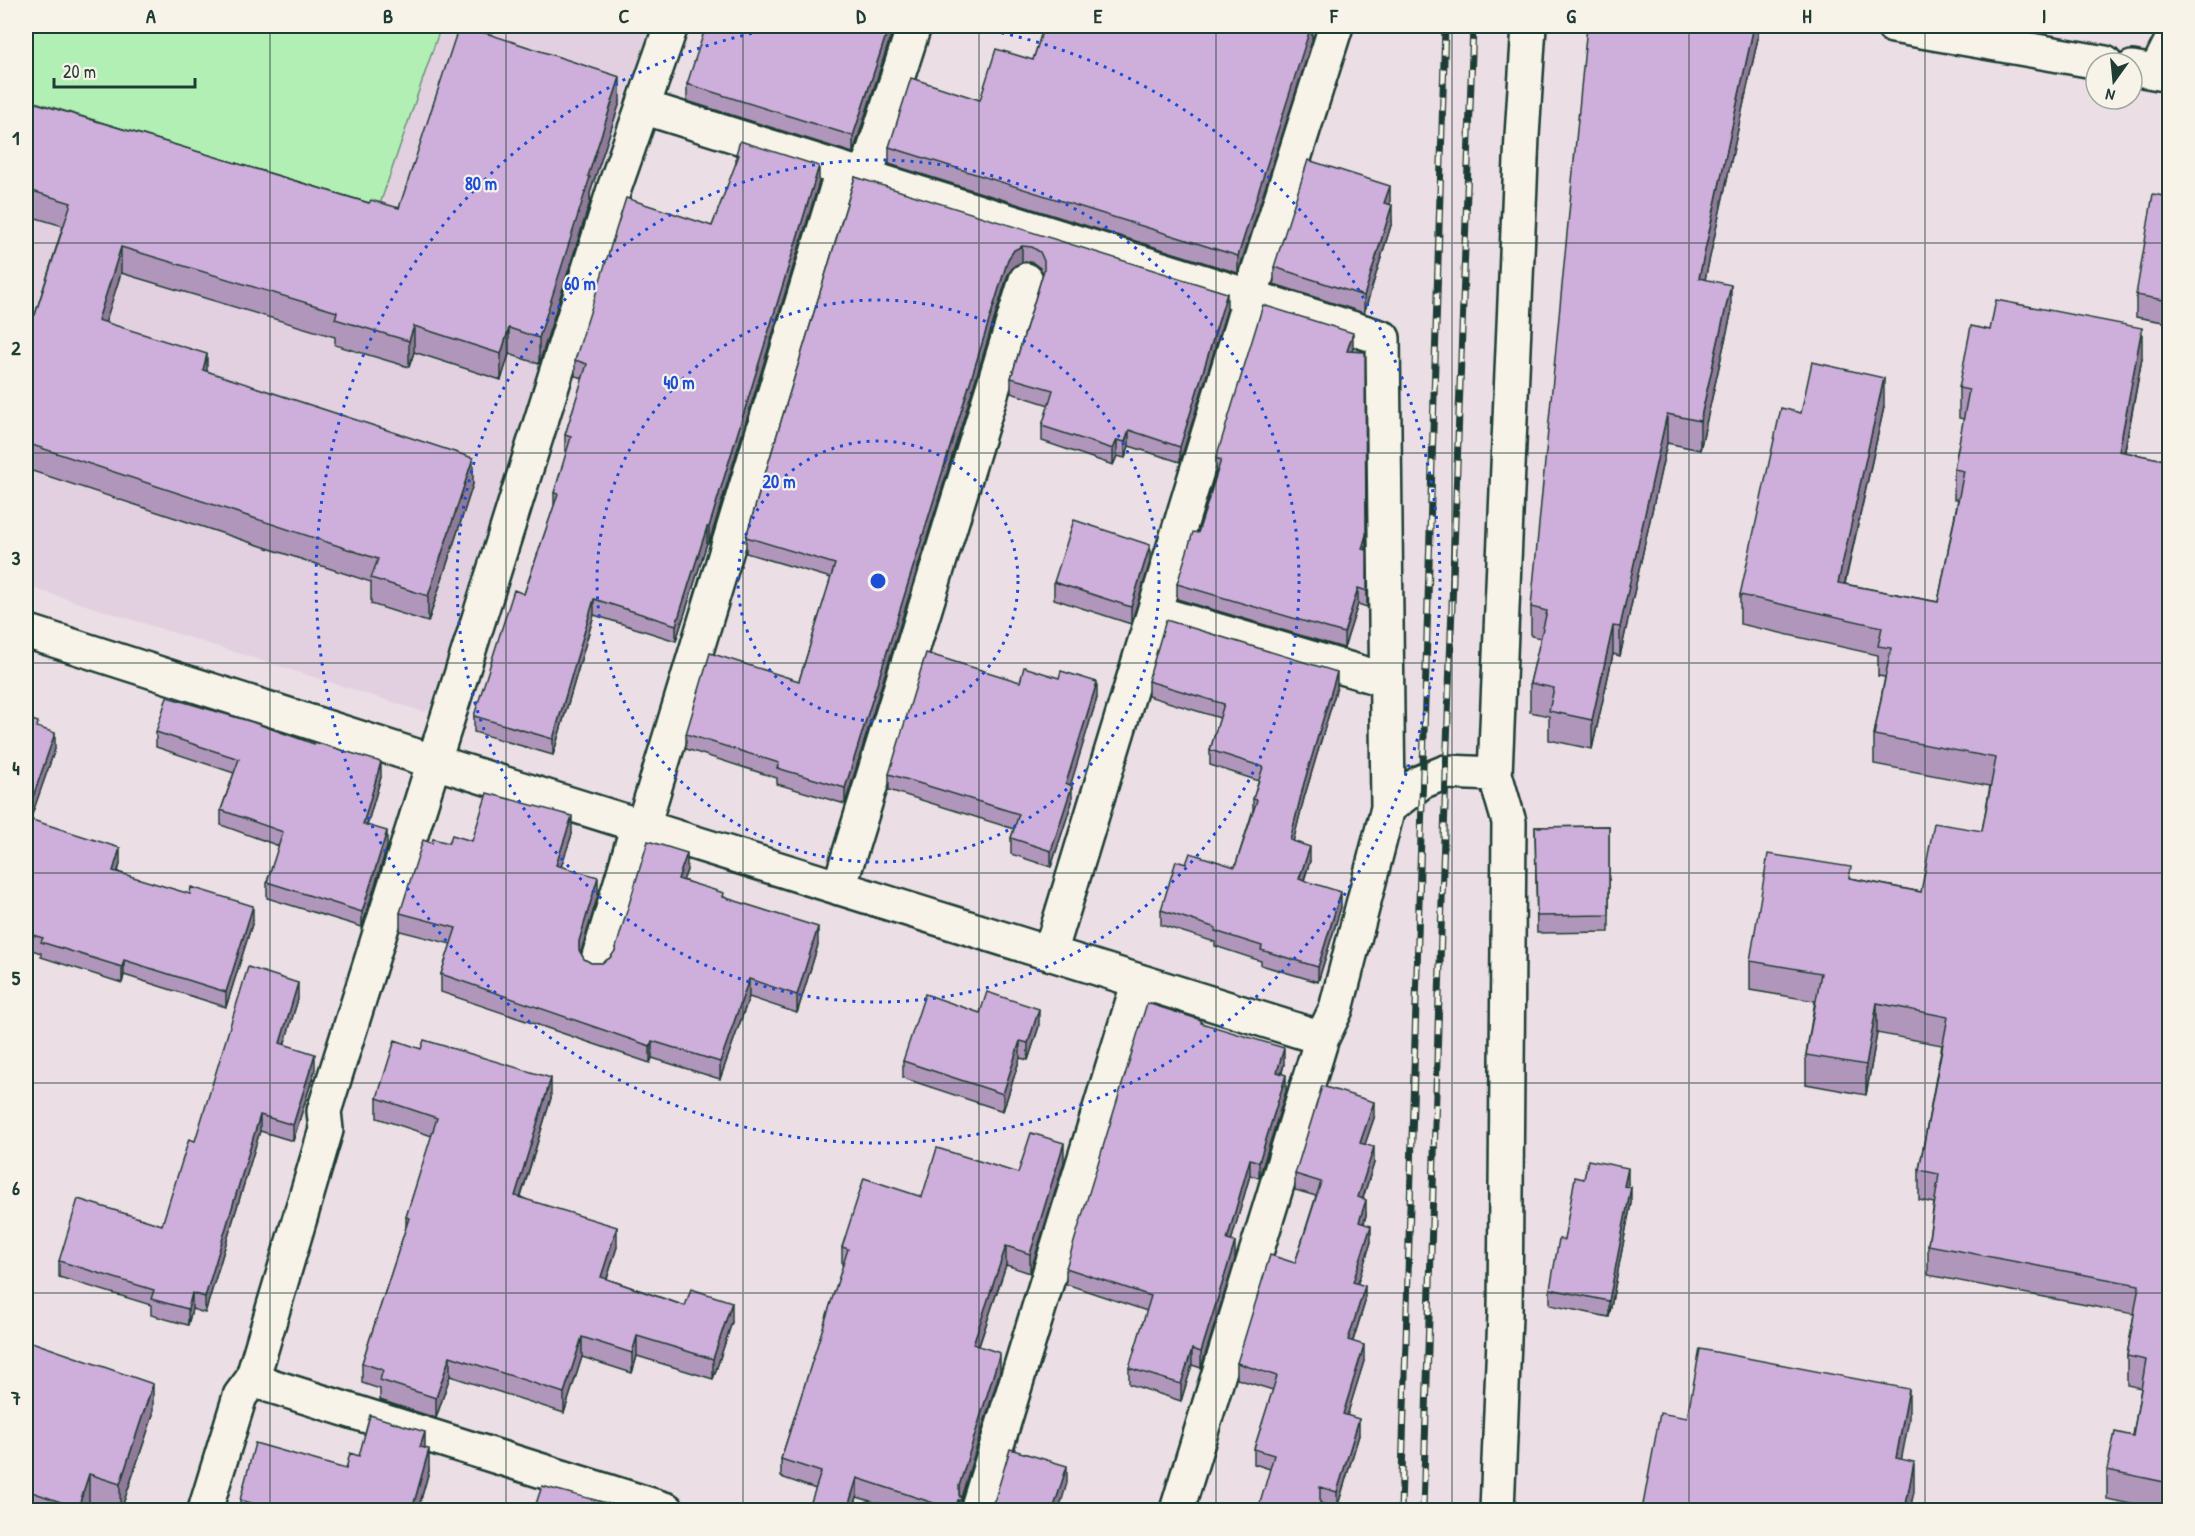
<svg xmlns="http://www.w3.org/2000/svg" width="2195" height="1536" font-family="'Patrick Hand',sans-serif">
<rect width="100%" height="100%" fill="#ebdee4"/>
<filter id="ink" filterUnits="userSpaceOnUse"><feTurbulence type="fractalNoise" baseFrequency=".0167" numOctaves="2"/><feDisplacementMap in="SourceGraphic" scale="12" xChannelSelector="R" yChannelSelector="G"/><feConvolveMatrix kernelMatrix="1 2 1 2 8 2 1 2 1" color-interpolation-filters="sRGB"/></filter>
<g filter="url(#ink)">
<path fill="#e2d0e1" d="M26 26H652L623 100 440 703 424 712 26 586Z"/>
<path fill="#b2efb5" stroke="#689674" stroke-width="1.5" d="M26 26H441L379 207 26 99Z"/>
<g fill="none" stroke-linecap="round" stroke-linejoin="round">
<defs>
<path id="minor" d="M1893 26 2105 63
M2132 68 2170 75
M2156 72 2170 44
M643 107 1383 338 1388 808
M865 178 914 26
M1154 612 1386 680
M26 631 435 762 1322 1038
M643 826 842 171
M839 888 1026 280
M1050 953 1250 297 1336 26
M597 963 638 825
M252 1380 667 1510
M205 1510 240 1396 252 1380 326 1130 324 1111 615 186 671 26
M977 1510 1139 981
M1177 1510 1322 1038 1336 1009 1388 808 1421 782 1446 772 1495 774
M1497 1510 1505 1315 1509 822 1495 774 1522 136 1529 26"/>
</defs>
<use href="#minor" stroke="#1f3d34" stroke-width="38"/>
<use href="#minor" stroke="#f7f3e8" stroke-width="33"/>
<defs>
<path id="rail" d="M1401 1510 1445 26
M1423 1510 1446 772 1473 26"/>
</defs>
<use href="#rail" stroke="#1f3d34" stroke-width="7"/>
<use href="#rail" stroke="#f7f3e8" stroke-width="4.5" stroke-dasharray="14" stroke-linecap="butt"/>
</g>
<path fill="#b196bb" stroke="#1f3d34" stroke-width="1.5" d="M894 26 853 153 687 101V84Z
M1044 26H1313L1312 31V41L1238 273 889 164V147L980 100 1033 60Z
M1758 26V38L1705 279 1731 314 1700 450 1667 443 1620 656 1613 654 1592 749 1549 740V716L1530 712V683L1541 638 1531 636V607Z
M26 100 369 203 399 208 620 102 590 193V202L539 364 509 354 501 380 414 352 409 367 335 345V337L121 273 105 322 207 371 473 484 428 622 371 604V582L26 469V312L35 315 63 226 26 215Z
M736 154 819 182 709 543H707L676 641 594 615 553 755 474 732V716L524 594 554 506V493L567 452 565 451V435L583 378 575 376V360L712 226 736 164Z
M855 177 1227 309 1180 462 1129 446 1125 458 1117 456 1113 465 1042 441V426L1049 405 1011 393V378L1043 273 1040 268 1032 262H1022L1014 266 1008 274 845 804 777 784V778L686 749V734L799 681 831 578 746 553V537Z
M2169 197V323L2136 317V295Z
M1390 202V205L1392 222 1364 313 1274 284V267Z
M1353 348 1352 351 1365 352 1367 607 1358 604 1344 648 1177 599V584L1198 533 1216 474V458Z
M2142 358 2125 452 2169 461V1510H2159L2107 1499V1470L2133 1436 2141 1388 2127 1385V1356L2134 1314 1928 1275V1245L1934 1203 1919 1200V1170L1942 1045 1877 1033 1866 1095 1806 1084V1055L1815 1001 1750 990V961L1851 878 1921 892 1982 831 1990 786 1874 764V735L1885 677 1878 676V655L1740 624V595L1801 413 1884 407 1845 584 1938 602 1958 499H1954V469L1964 419 1959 418V388Z
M1150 562 1131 624 1054 599V582Z
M1148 681 1337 687 1304 798 1293 841 1310 861 1304 881 1341 907 1318 982 1261 965V961L1215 946V942L1161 925V910L1186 864 1235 867 1253 810V799L1259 781 1210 765V750L1220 718 1148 696Z
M1020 682 1097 698 1070 785 1072 802 1051 867 1011 854V838L1014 829 889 790V774Z
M26 718 38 728 55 749 30 819 120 864 118 872 253 921 226 1007 124 975 122 983 41 957V953L26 948Z
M156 732 381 777 367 825 387 847 362 927 267 898V882L279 846 221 825V810L234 773 156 747Z
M1609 826V932L1537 933 1535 827Z
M572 834 561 866 598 895 581 953 584 959 591 963H602L610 958 687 870 683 880 724 897 818 945 797 1013 749 997 720 1079 652 1058 650 1063 441 992V974L451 944 400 931V913L432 843H449Z
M298 999 284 1044 315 1070 293 1141 260 1131 205 1313 192 1309 188 1325 151 1315V1305L59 1277V1261L162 1225 195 1141Z
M980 1013 1039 1026 1028 1060 1020 1058 1003 1111 903 1078V1061Z
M1201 1023 1284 1064 1282 1073 1286 1091 1259 1178 1250 1175 1231 1241 1235 1259 1201 1368 1192 1365 1181 1401 1129 1384V1368L1147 1311 1066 1284V1268Z
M377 1098H551L521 1197 617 1247 607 1279 732 1322 713 1379 637 1356 632 1373 582 1357 564 1413 450 1376 436 1418 380 1400V1389L362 1383V1363L406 1228V1217L432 1136 377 1118Z
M1374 1118 1365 1144 1374 1163 1363 1198 1366 1215 1364 1224 1371 1242 1357 1284 1365 1302 1353 1341 1364 1361 1347 1415 1359 1435 1337 1508 1320 1503 1270 1469 1254 1464V1449L1273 1390 1237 1379V1363L1295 1263 1316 1196 1295 1190V1174Z
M1064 1162 1030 1273 1006 1265 979 1346 1000 1371 961 1499 962 1510H900L857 1497 853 1510H810V1505L816 1489 781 1477V1459L843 1266 842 1265V1247L922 1197Z
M1584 1179 1628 1184 1627 1187 1631 1203 1609 1317 1550 1305V1289Z
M26 1340 153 1415 121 1510H104L89 1506 88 1510H26Z
M425 1448 429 1471 418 1510H240V1500L346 1469 359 1456Z"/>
<path fill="#907a99" stroke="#1f3d34" stroke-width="1.5" d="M889 26H894L853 153V136Z
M1309 26H1313L1312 31V41L1238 273V256Z
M1754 26H1758V38L1699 307V278Z
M620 77V102L590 193V202L539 364V338L588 176Z
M819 166V182L709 543V527Z
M1390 186V202L1384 220V203Z
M1392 205V222L1364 313V296Z
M1022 246V262L1014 266 1008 274 845 804V788L1008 259 1014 250Z
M121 247V273L98 346V320Z
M1731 285V314L1700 450V421Z
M1227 293V309L1180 462V447Z
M414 326V352L409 367V341Z
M509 328V354L501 380V354Z
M2142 328V358L2119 481V451Z
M1353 333V348L1347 367V351Z
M207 354V380L203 370Z
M1884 378V407L1838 613V583Z
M1667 414V443L1620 656V627Z
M1129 430V446L1125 458V442Z
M1117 440V456L1113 465V449Z
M473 458V484L428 622V596Z
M707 527V543L676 641V625Z
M1366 535V550L1362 549Z
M1150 545V562L1131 624V607Z
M1358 588V604L1344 648V633Z
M594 599V615L553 755V739Z
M1613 626V654L1592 749V720Z
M1337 672V687L1304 798 1290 855V840L1304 783Z
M1097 682V698L1066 800V783Z
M55 733V749L26 832V817Z
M381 762V777L363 839V824Z
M1072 786V802L1051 867V851Z
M572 816V834L556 882V865Z
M387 831V847L362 927V912Z
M1310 847V861L1299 894V879Z
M120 848V864L113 886V871Z
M687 853V870L678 896V879Z
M598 877V895L579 958V941Z
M1341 892V907L1318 982V967Z
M253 906V921L226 1007V992Z
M818 927V945L797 1013V995Z
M124 960V975L122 983V967Z
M749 979V997L720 1079V1062Z
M298 983V999L280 1059V1043Z
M1877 1003V1033L1866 1095V1065Z
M1039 1009V1026L1028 1060V1043Z
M652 1041V1058L650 1063V1046Z
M1020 1041V1058L1003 1111V1094Z
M1284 1048V1064L1277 1088V1072Z
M315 1054V1070L293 1141V1125Z
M1286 1075V1091L1259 1178V1162Z
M551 1078V1098L515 1215V1196Z
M1374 1102V1118L1360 1159V1143Z
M260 1115V1131L205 1313V1297Z
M1064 1143V1162L1030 1273V1254Z
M1374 1147V1163L1358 1213V1197Z
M1250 1159V1175L1227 1256V1240Z
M1628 1168V1184L1624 1202V1186Z
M1631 1187V1203L1609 1317V1301Z
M1366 1200V1215L1359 1238V1222Z
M1371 1226V1242L1353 1298V1282Z
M617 1227V1247L601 1297V1277Z
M1235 1242V1259L1201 1368V1352Z
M1006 1246V1265L973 1363V1344Z
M1365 1286V1302L1348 1356V1340Z
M192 1293V1309L188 1325V1309Z
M732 1302V1322L713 1379V1359Z
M637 1336V1356L632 1373V1353Z
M582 1337V1357L564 1413V1393Z
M1364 1345V1361L1343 1429V1414Z
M1192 1349V1365L1181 1401V1384Z
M1000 1353V1371L960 1501 959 1500V1486Z
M450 1356V1376L436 1418V1398Z
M153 1384V1415L121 1510H120V1484Z
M1909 1389V1420L1896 1488V1458Z
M1359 1419V1435L1337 1508V1492Z
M425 1432V1454L420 1447Z
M429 1449V1471L418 1510H412Z
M1914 1462V1492L1910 1510H1905Z
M1067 1466V1483L1059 1510H1053Z
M89 1474V1506L88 1510H78V1508Z
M857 1478V1497L853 1510H847Z
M958 1500V1510H955Z"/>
<path fill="#ceaeda" stroke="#1f3d34" stroke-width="1.5" d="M459 26H464L620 77 588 176 590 177 539 338 509 328 501 354 414 326 409 341 335 319 337 312 121 247 98 320 207 354 203 370 473 458 428 596 371 578 378 559 26 443V312L35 315 71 203 26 189V100L369 203 371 200 399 208Z
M706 26H889L853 136 687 84Z
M1044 26H1311L1238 256 889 147 911 78 980 100 996 49 1033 60Z
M1587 26H1754L1699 278 1731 285 1700 421 1667 414 1620 627 1613 626 1592 720 1549 711 1554 688 1530 683 1547 611 1531 607Z
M740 141 819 166 709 527H707L676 625 594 599 553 739 474 716 514 590 524 594 558 494 554 493 571 437 565 435 587 364 575 360 626 198 712 226 739 155 736 154Z
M1308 160 1390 186 1384 203 1392 205 1364 296 1274 267Z
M855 177 1227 293 1180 447 1129 430 1125 442 1117 440 1113 449 1042 426 1053 390 1011 378 1044 270V261L1040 252 1032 247 1022 246 1014 250 1008 259 845 788 777 768 779 763 686 734 710 653 799 681 835 564 746 537Z
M2153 194 2169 197V301L2136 295Z
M1996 300 2142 328 2119 451 2169 461V1483L2107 1470 2115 1432 2133 1436 2146 1360 2127 1356 2139 1285 1928 1245 1939 1174 1919 1170 1948 1017 1877 1003 1866 1065 1806 1055 1821 973 1750 961 1768 854 1851 867 1849 878 1921 892 1934 823 1982 831 1996 758 1874 735 1891 648 1878 646 1882 627 1740 595 1781 408 1801 413 1812 362 1884 378 1838 583 1938 602 1964 471 1954 469 1969 390 1959 388 1971 326 1990 330Z
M1263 305 1353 333 1347 351 1365 352 1366 535 1362 549 1367 550V591L1358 588 1344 633 1177 584 1193 532 1198 533 1221 460 1216 458Z
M1074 520 1150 545 1131 607 1054 582Z
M1166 620 1337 672 1304 783 1290 840 1310 847 1299 879 1341 892 1318 967 1261 950 1262 946 1215 931 1216 928 1161 910 1176 861 1186 864 1190 853 1235 867 1257 800 1253 799 1263 767 1210 750 1224 704 1148 681Z
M926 653 1020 682 1024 667 1059 678 1061 671 1097 682 1066 783 1072 786 1051 851 1011 838 1019 814 889 774Z
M167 697 252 722 314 744V742L381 762 363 824 387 831 362 912 267 882 283 832 221 810 239 759 156 732Z
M26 718 38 722 37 727 55 733 26 817Z
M487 793 572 816 556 865 598 877 579 941V950L584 959 591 963H602L610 958 615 951 648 841 687 853 678 879 724 893 723 897 818 927 797 995 749 979 720 1062 652 1041 650 1046 441 974 456 928 400 913 423 840 432 843 433 839 449 843 452 835 472 841Z
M26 818 120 848 113 871 190 894 191 887 253 906 226 992 124 960 122 967 41 942 43 938 26 933Z
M1609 826V915L1537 916 1535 827Z
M248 967 298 983 280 1043 315 1054 293 1125 260 1115 205 1297 192 1293 188 1309 151 1299 154 1290 59 1261 78 1199 162 1225 189 1139 195 1141Z
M987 992 1039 1009 1028 1043 1020 1041 1003 1094 903 1061 925 994 980 1013Z
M1147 1003 1201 1020V1023L1284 1048 1277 1072 1286 1075 1259 1162 1250 1159 1227 1240 1235 1242 1201 1352 1192 1349 1181 1384 1129 1368 1151 1296 1066 1268Z
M395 1040 421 1049 424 1040 551 1078 515 1196 617 1227 601 1277 685 1306 691 1289 732 1302 713 1359 637 1336 632 1353 582 1337 564 1393 450 1356 436 1398 380 1380 383 1370 362 1363 409 1218 406 1217 437 1118 377 1098Z
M1322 1086 1374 1102 1360 1143 1374 1147 1358 1197 1366 1200 1359 1222 1371 1226 1353 1282 1365 1286 1348 1340 1364 1345 1343 1414 1359 1419 1337 1492 1320 1487V1510H1258L1274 1455 1254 1449 1277 1376 1237 1363 1270 1255 1295 1263 1321 1182 1295 1174Z
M1031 1133 1064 1143 1030 1254 1006 1246 973 1344 1000 1353 959 1486V1495L962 1501 958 1500 955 1510 857 1478 847 1510H828L810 1505 821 1472 781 1459 848 1249 842 1247 864 1178 922 1197 937 1148 1018 1173Z
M1588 1160 1628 1168 1624 1186 1631 1187 1609 1301 1550 1289 1559 1239 1564 1240 1575 1177 1584 1179Z
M26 1340 153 1384 120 1484 89 1474 78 1508 26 1490Z
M1700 1349 1909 1389 1896 1458 1914 1462 1905 1510H1642L1660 1413 1687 1418Z
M370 1415 425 1432 420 1447 429 1449 412 1510H265L266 1507 240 1500 255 1443 346 1469 350 1453 359 1456Z
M1010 1449 1067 1466 1053 1510H984L990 1506 995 1499Z
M542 1486 633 1510H534Z"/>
</g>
<path fill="none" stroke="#1f3d34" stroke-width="1.5" stroke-opacity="0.55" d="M270 26V1510M506 26V1510M743 26V1510M979 26V1510M1216 26V1510M1452 26V1510M1689 26V1510M1925 26V1510M26 243H2170M26 453H2170M26 663H2170M26 873H2170M26 1083H2170M26 1293H2170"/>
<g fill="none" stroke="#1d4ed8" stroke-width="3" stroke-dasharray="3 6">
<circle cx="878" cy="581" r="140"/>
<circle cx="878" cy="581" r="281"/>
<circle cx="878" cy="581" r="421"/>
<path d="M966 26A562 562 0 1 1 790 26"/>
</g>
<circle cx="878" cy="581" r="9" fill="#1d4ed8" stroke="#f7f3e8" stroke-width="3"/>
<g font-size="18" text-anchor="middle" font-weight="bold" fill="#1d4ed8" stroke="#f7f3e8" stroke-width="4.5" stroke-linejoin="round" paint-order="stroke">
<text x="481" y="190">80 m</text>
<text x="580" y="290">60 m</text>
<text x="679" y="389">40 m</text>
<text x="779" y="488">20 m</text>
</g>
<rect width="2195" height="1536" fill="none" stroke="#f7f3e8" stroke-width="66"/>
<g transform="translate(2114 81) rotate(195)"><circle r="28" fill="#f7f3e8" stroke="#a1aaa0" stroke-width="1.5"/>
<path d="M0-4.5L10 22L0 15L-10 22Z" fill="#1f3d34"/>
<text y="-9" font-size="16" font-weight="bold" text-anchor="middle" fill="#1f3d34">N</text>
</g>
<path d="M54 78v9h141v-9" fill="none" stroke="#1f3d34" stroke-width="3"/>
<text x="63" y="78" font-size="18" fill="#1f3d34" stroke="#f7f3e8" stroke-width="4.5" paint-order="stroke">20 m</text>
<rect x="33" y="33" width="2129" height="1470" fill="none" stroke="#1f3d34" stroke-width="2"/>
<g font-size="20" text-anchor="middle" font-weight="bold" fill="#1f3d34">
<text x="151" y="23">A</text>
<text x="388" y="23">B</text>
<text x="624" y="23">C</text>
<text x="861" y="23">D</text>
<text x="1098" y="23">E</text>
<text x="1334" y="23">F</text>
<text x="1571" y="23">G</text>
<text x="1807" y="23">H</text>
<text x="2044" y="23">I</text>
<text x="16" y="145">1</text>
<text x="16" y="355">2</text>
<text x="16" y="565">3</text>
<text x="16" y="775">4</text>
<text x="16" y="985">5</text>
<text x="16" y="1195">6</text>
<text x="16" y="1405">7</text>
</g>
</svg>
